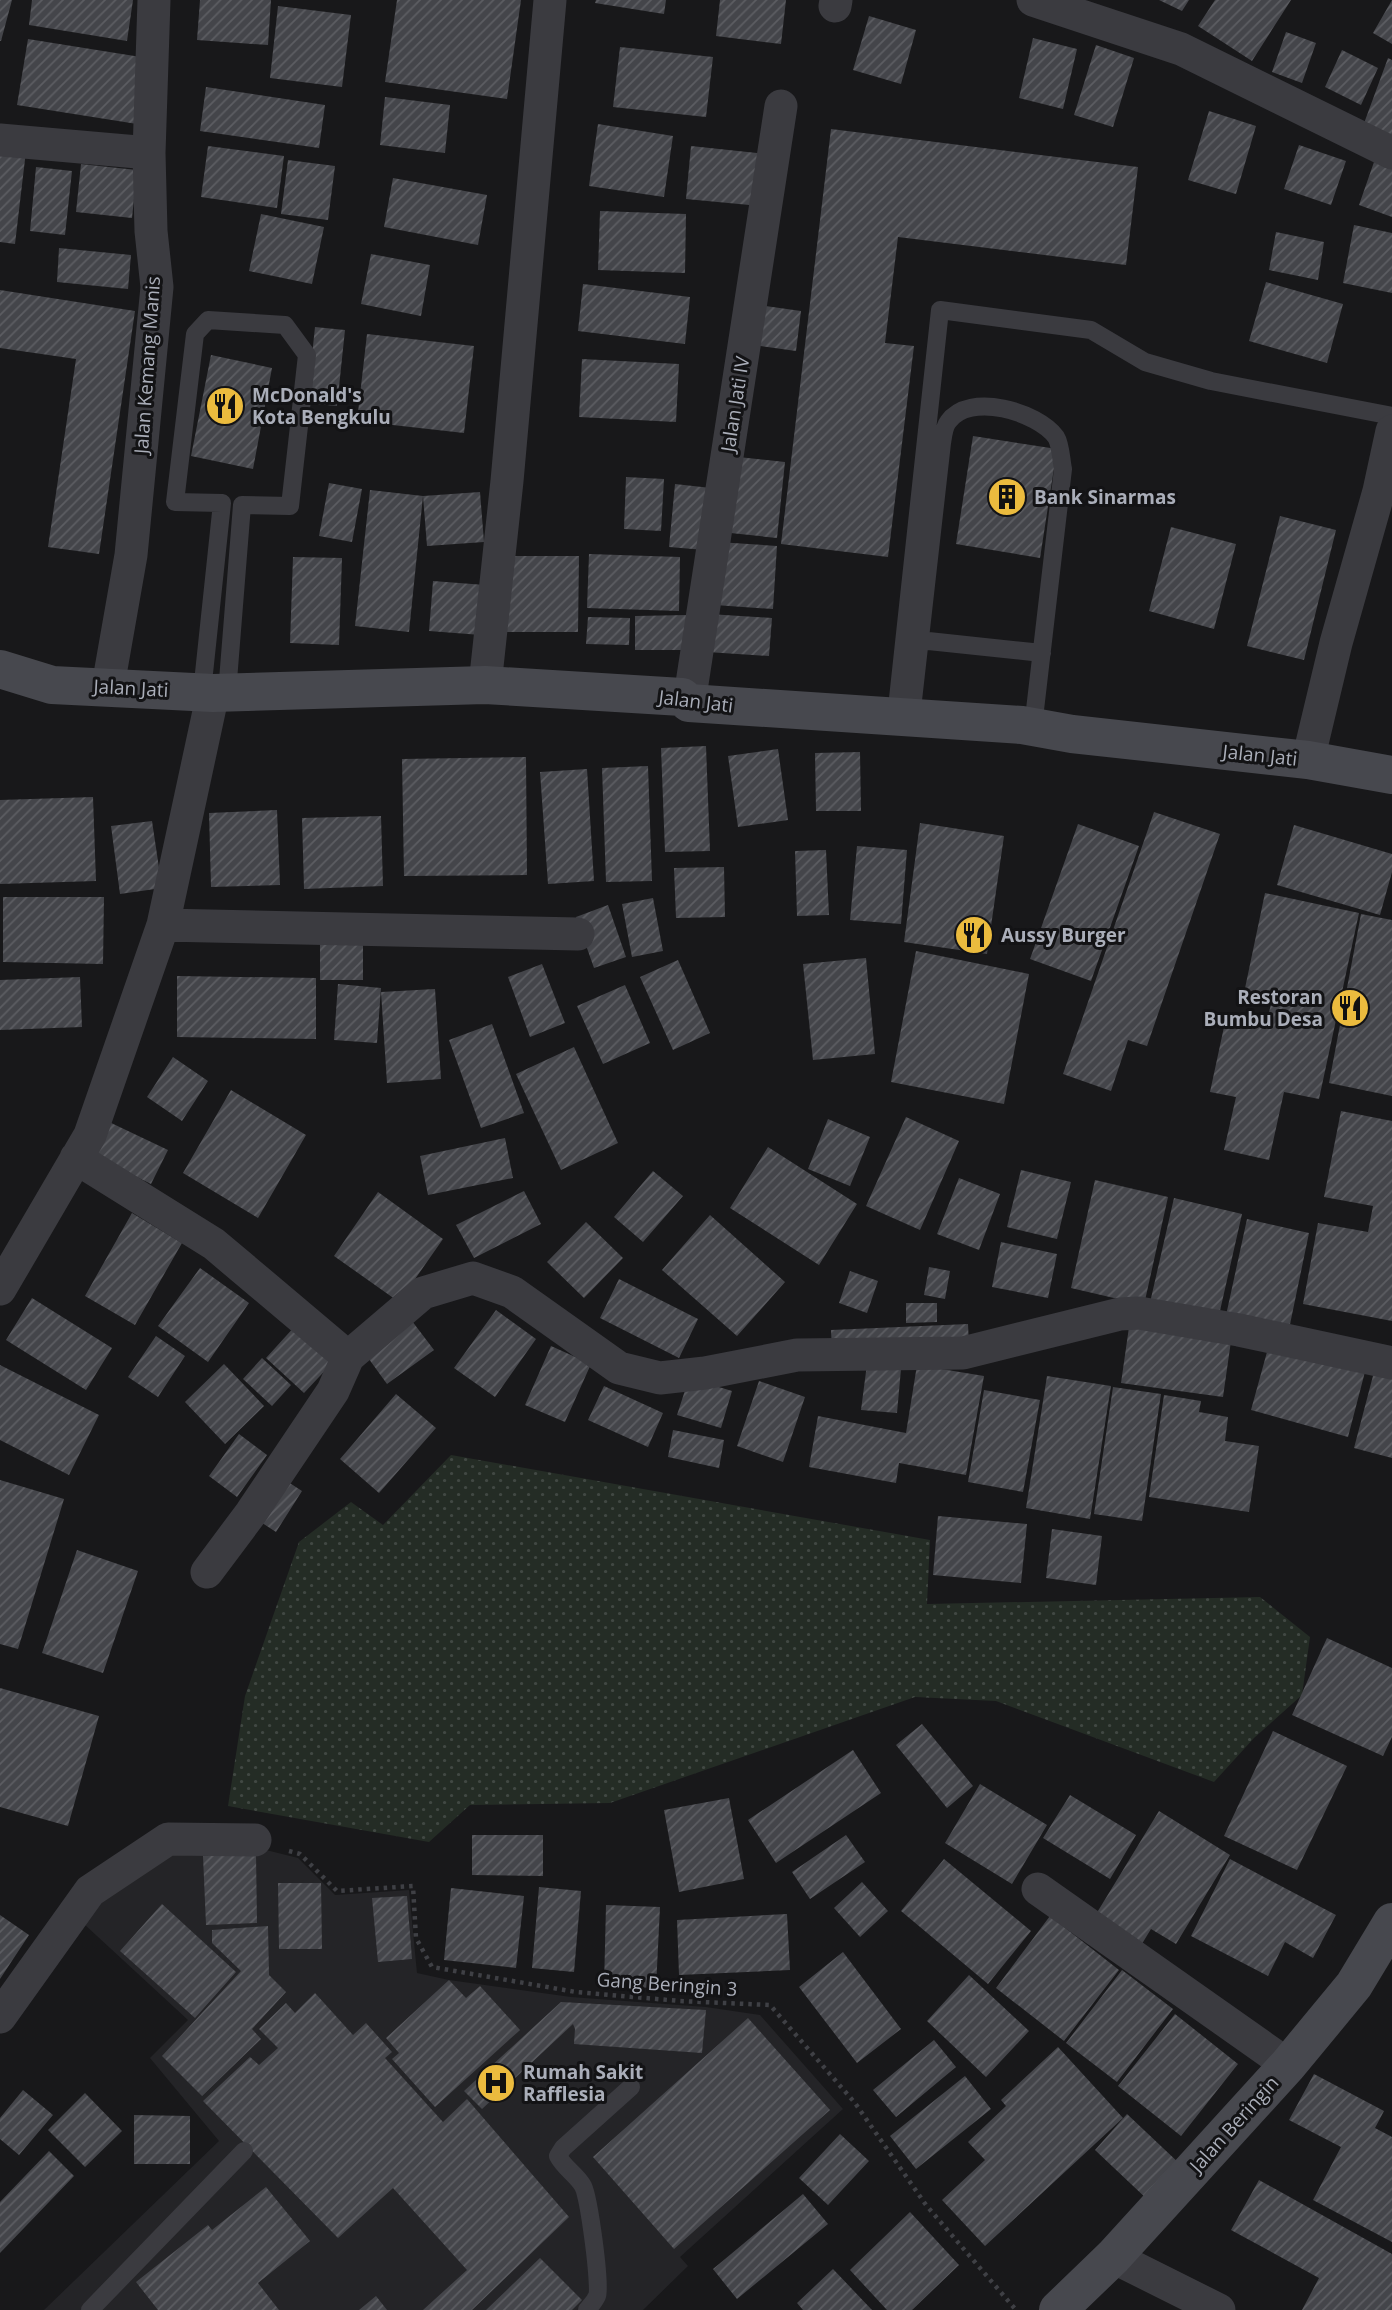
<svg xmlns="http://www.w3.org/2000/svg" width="1392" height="2310" font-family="'Open Sans',sans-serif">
<defs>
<pattern id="grass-dots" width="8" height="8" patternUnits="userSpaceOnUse" patternTransform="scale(1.75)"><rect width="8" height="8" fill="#242c25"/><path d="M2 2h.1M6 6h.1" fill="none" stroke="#414843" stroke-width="1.8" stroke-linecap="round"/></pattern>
<pattern id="building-hatch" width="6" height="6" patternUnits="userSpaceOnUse" patternTransform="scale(1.75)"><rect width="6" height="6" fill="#44454a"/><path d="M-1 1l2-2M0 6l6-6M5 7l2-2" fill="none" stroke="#5c5d62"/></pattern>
</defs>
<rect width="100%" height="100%" fill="#18181a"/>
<path fill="#242427" d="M168 1839 254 1847 298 1858 335 1895 409 1890 417 1973 449 1980 571 1997 706 2007 760 2015 843 2109 680 2257 688 2266 643 2310H44L219 2141 150 2058 188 2020 84 1924 102 1898Z"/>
<path fill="url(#grass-dots)" d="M451 1455 930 1540 927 1604 1260 1597 1310 1637 1302 1695 1254 1738 1214 1782 996 1701 915 1697 610 1803 470 1805 429 1842 228 1806 245 1696 299 1542 351 1502 383 1525Z"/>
<path fill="url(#building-hatch)" d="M0 0H12L1 41H0Z
M32 0H133L127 41 29 25Z
M200 0H271L268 45 197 40Z
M397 0H521L507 99 385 82Z
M596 0H666L664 14 595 3Z
M720 0H786L781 44 716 36Z
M1159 0H1189L1182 11Z
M1215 0H1291L1252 61 1198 26Z
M1392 0V44L1373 33Z
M278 6 351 15 342 87 270 78Z
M869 16 916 30 901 84 853 70Z
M1286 32 1316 43 1302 83 1272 72Z
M1033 38 1077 49 1063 109 1019 98Z
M28 39 147 58 137 124 17 105Z
M1096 45 1134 58 1113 127 1074 115Z
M620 47 713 57 706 117 613 107Z
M1342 50 1378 68 1361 105 1325 87Z
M1388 58 1392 60V137L1363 126Z
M206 87 325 105 319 148 200 131Z
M385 97 450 105 445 153 380 145Z
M1209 111 1256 126 1236 194 1188 180Z
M598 124 673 136 664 197 589 186Z
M831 129 1138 167 1126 265 898 237 885 343 914 346 888 557 781 544Z
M1299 145 1346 161 1331 205 1284 189Z
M208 146 284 156 277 208 201 197Z
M691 146 766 154 760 206 686 199Z
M0 148 26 151 15 244 0 242Z
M288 160 335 166 328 220 281 214Z
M1374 162 1392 168V217L1359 205Z
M81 164 137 170 132 218 76 212Z
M36 167 72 171 65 235 30 231Z
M393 178 487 195 478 245 384 227Z
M600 211 686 214 685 273 598 270Z
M261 214 324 227 312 284 249 271Z
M1354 225 1392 233V293L1343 283Z
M1276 232 1324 242 1318 280 1269 270Z
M59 248 131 255 128 289 57 282Z
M371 254 430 265 421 316 361 304Z
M1266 282 1343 304 1327 363 1249 341Z
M583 284 690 297 685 344 578 331Z
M0 290 135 311 99 554 48 547 76 359 0 348Z
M758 305 801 311 796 351 753 345Z
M315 327 345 330 337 406 307 403Z
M367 334 474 346 464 433 357 421Z
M211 355 272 368 253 469 191 456Z
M582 359 679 364 676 422 579 417Z
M973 436 1057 449 1040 558 956 544Z
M729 456 785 462 777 538 721 532Z
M626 477 664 479 661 531 624 529Z
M329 483 362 489 352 542 319 536Z
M675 484 711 488 705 550 669 547Z
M370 490 423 496 480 492 484 542 427 546 423 496 409 632 355 626Z
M1280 516 1336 530 1304 660 1247 646Z
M1171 527 1236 544 1214 629 1149 611Z
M718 542 777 546 773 609 715 605Z
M589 554 680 557 679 611 587 608Z
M506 556H579L578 632H506Z
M293 557 342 558 339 645 290 643Z
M433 581 485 585 481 635 429 631Z
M709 614 772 618 769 656 707 652Z
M687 615V650H635V616Z
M588 617 630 618 629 645 586 644Z
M706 746 710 851 665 852 661 748Z
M778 749 788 820 738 827 728 756Z
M860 752 861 811H816L815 753Z
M526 757 527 875 404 876 402 759Z
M648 766 652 881 606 882 602 768Z
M587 769 594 881 548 884 540 772Z
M93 797 96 881 0 884V800Z
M277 810 280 885 211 887 209 813Z
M1154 812 1220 834 1147 1046 1128 1040 1111 1091 1063 1074Z
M381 816 383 886 304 889 302 818Z
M152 821 162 888 120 894 111 826Z
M920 823 1004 836 987 954 904 942Z
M1078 824 1139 846 1091 981 1030 959Z
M1294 825 1392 854V872L1380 915 1277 885Z
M857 846 907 850 901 924 850 920Z
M826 850 829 915 797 916 795 851Z
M724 867 725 917 676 918 674 868Z
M1265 893 1359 913 1319 1099 1284 1092 1269 1160 1224 1150 1236 1097 1210 1092 1227 1013 1267 1022 1272 999 1244 993Z
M3 897H104L103 964 3 962Z
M653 898 663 951 632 957 622 904Z
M608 905 626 957 594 968 576 917Z
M1361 914 1392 920V1096L1329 1083Z
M320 942H363V980H320Z
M916 951 1029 974 1004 1104 891 1082Z
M866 958 875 1054 813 1060 803 964Z
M678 960 710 1033 673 1050 640 977Z
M542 964 565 1023 530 1037 508 977Z
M177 976 316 978V1039L177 1037Z
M80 977 82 1027 0 1030V980Z
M338 984 381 988 377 1043 334 1040Z
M625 985 650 1043 603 1064 577 1006Z
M435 989 441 1079 387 1083 381 992Z
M492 1024 524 1113 481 1128 449 1040Z
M574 1047 618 1143 561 1170 516 1074Z
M173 1057 208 1081 182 1121 147 1097Z
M231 1090 306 1135 258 1218 183 1173Z
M1341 1111 1392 1121V1321L1303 1304 1318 1223 1368 1232 1373 1206 1324 1197Z
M906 1117 959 1141 920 1230 866 1206Z
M828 1119 870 1137 850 1186 808 1169Z
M107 1121 168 1150 151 1184 92 1155Z
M505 1138 513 1178 428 1195 420 1156Z
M768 1147 857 1204 819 1265 730 1208Z
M1021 1170 1071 1182 1057 1239 1007 1227Z
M653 1171 683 1196 643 1242 614 1217Z
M959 1178 1000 1194 979 1250 937 1234Z
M1095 1180 1168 1197 1144 1305 1071 1288Z
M524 1191 541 1224 474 1258 456 1225Z
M378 1192 443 1239 399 1302 334 1256Z
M1174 1198 1242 1214 1217 1324 1149 1307Z
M132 1213 182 1243 135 1325 85 1296Z
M710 1215 785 1282 737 1336 662 1270Z
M1247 1219 1309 1233 1288 1334 1225 1320Z
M586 1222 623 1258 584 1298 547 1262Z
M1001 1242 1057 1254 1048 1298 992 1287Z
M929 1267 950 1271 945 1299 924 1295Z
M200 1268 249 1303 208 1362 158 1326Z
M850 1271 878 1281 867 1313 839 1303Z
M619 1279 698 1319 679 1358 600 1318Z
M32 1298 112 1348 86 1390 6 1340Z
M906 1303H937V1322L906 1323Z
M496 1310 536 1339 495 1397 454 1368Z
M1130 1320 1232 1334 1223 1397 1121 1383Z
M412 1321 434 1350 387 1384 366 1355Z
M968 1324 969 1345 832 1351 831 1330Z
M296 1325 334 1361 304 1393 266 1358Z
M156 1336 185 1356 158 1397 128 1377Z
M1270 1341 1366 1368 1348 1437 1251 1410Z
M551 1346 591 1364 565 1422 525 1405Z
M262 1358 291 1385 272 1406 243 1379Z
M224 1364 264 1406 225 1444 185 1402Z
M867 1364 901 1369 897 1413 861 1410Z
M0 1365 99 1415 69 1475 0 1440Z
M917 1365 984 1376 966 1475 899 1463 896 1483 809 1467 818 1416 906 1433Z
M1374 1372 1392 1376V1458L1354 1448Z
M1047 1376 1111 1386 1090 1519 1026 1508Z
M689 1378 732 1391 721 1428 677 1415Z
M759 1381 805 1397 783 1462 737 1446Z
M604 1386 663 1413 648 1447 588 1420Z
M1113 1387 1161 1394 1142 1521 1094 1514Z
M984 1390 1040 1400 1023 1492 968 1482Z
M396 1394 436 1428 379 1493 340 1459Z
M1164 1395 1201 1401 1199 1412 1228 1417 1225 1441 1259 1446 1249 1512 1149 1497Z
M673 1430 724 1440 719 1468 668 1457Z
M239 1434 267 1455 237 1497 209 1476Z
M279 1476 302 1491 276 1532 253 1517Z
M0 1480 64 1499 18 1649 0 1644Z
M938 1516 1027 1524 1021 1583 933 1575Z
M1052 1529 1102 1536 1096 1585 1046 1578Z
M77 1550 138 1571 103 1673 42 1653Z
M1327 1638 1392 1668V1737L1383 1756 1292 1715Z
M0 1688 99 1716 68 1826 0 1807Z
M922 1724 973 1786 947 1808 896 1745Z
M1273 1731 1347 1766 1297 1870 1224 1836Z
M853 1750 881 1793 776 1863 748 1820Z
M980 1784 1047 1825 1012 1884 945 1843Z
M1070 1795 1136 1835 1110 1879 1043 1838Z
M729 1798 744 1879 679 1892 664 1810Z
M1159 1811 1230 1855 1176 1944 1151 1929 1137 1952 1090 1924Z
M472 1835H543V1876L472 1875Z
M846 1835 865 1862 810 1899 792 1872Z
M256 1854 257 1923 206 1925 203 1856Z
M944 1859 1031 1931 988 1984 901 1911Z
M1230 1859 1336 1915 1313 1958 1285 1942 1268 1976 1191 1936Z
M862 1882 888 1911 860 1937 834 1908Z
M278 1883H321L322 1949H279Z
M539 1887 581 1891 574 1972 532 1968Z
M451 1888 524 1896 516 1968 444 1960Z
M407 1896 412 1959 378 1962 372 1898Z
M162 1904 236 1972 195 2018 120 1951Z
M606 1905 660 1907 656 1988 604 1986Z
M787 1914 790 1970 679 1975 677 1920Z
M0 1915 29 1935 0 1979Z
M1050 1916 1119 1970 1064 2041 996 1988Z
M268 1926 269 1975 286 1992 252 2029 261 2039 202 2096 162 2056 241 1971 212 1943V1930Z
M843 1952 901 2029 857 2063 799 1987Z
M1122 1970 1173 2009 1117 2082 1066 2043Z
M969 1975 1029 2031 986 2077 927 2021Z
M449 1980 466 1998 480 1986 520 2030 435 2107 392 2059 399 2053 386 2038Z
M315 1993 353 2035 366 2023 392 2052 385 2058 443 2122 467 2099 569 2217 472 2310H423L467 2270 393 2188 338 2238 203 2101 250 2057 259 2065 278 2048 259 2029 286 2003 295 2013Z
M561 2002 706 2010 702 2053 574 2044 575 2029 573 2024 482 2109 464 2091Z
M1175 2014 1238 2064 1181 2136 1118 2086Z
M748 2018 830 2110 674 2249 593 2157Z
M934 2040 956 2067 896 2117 873 2090Z
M1058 2047 1123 2118 985 2246 942 2200 985 2160 968 2142 1006 2106 1001 2100Z
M1314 2074 1384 2111 1375 2128 1392 2137V2242L1313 2200 1341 2147 1289 2120Z
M965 2076 991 2109 916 2169 890 2136Z
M23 2090 53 2115 19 2155 0 2139V2118Z
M85 2093 122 2131 85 2167 48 2130Z
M1127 2114 1181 2165 1149 2201 1095 2150Z
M134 2115 190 2116V2164H134Z
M840 2134 869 2161 828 2205 799 2178Z
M49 2151 74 2176 0 2253V2202Z
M1259 2180 1392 2254V2310H1302L1319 2278 1231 2230Z
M266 2187 310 2241 258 2283 279 2310H158L136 2282 208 2225 212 2230Z
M803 2194 828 2224 737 2299 713 2269Z
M910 2212 959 2265 912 2310H887L850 2270Z
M540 2258 582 2300 572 2310H486Z
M833 2269 872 2310H803L797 2303Z
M376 2296 387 2310H359Z"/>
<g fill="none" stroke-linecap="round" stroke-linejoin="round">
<path stroke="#3f4045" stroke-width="4.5" stroke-dasharray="3.5 5" stroke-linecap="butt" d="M289 1851 300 1854 337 1891 413 1886 416 1938 432 1967 576 1992 680 2001 770 2005 855 2103 926 2205 1016 2310"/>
<path stroke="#3b3b40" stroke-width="18" d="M919 640 1042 653
M202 692 222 503 175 502 195 334 208 320 285 325 307 355 290 506 242 505 227 693
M896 717 940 310 1091 330 1145 362 1211 381 1392 416
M911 718 942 443C943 437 944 427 948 422 969 391 1038 412 1056 437 1061 445 1061 460 1063 469L1033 727
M90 2310 244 2151
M587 2310C590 2306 595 2301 597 2296 601 2286 589 2198 583 2186 577 2175 564 2168 558 2156L563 2148 631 2087"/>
<path stroke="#3b3b40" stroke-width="33" d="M1033 0 1181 49 1392 153
M835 6 836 0
M0 140 149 153
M485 685 507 481 550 0
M108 686 131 555 157 287 151 231 149 153 154 0
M689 703 781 106
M1308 760 1336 643 1379 491 1392 431
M163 925 578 934
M76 1158 214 1244 348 1357
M0 1289 90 1135 163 925 213 693
M207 1572 251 1513 333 1391 348 1357 423 1293 473 1278 512 1292 619 1368 660 1378 705 1373 797 1355 963 1353 1120 1314 1139 1313 1239 1330 1392 1363
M1038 1889 1288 2065
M0 2017 90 1891 168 1839 255 1840
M1113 2257 1219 2310"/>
<path stroke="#47484e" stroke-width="38" d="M0 669 52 685 213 693 485 685 682 697 689 703 1022 725 1072 734 1308 760 1392 775
M1058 2310 1113 2257 1288 2065 1354 1985 1392 1922"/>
</g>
<defs>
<symbol id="restaurant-disc" viewBox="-11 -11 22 22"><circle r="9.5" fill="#ebbb3e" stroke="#131315"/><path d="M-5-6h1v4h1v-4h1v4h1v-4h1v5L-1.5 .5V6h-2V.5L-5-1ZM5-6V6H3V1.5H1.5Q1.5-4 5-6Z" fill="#111"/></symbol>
<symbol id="building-disc" viewBox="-11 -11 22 22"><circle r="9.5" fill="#ebbb3e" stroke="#131315"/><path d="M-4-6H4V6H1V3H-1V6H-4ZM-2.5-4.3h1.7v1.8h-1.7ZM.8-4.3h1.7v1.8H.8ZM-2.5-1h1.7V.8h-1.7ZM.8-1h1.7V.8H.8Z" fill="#111"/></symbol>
<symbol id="hospital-disc" viewBox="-11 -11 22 22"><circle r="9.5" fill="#ebbb3e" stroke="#131315"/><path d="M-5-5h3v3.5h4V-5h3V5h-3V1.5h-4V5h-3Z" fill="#111"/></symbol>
</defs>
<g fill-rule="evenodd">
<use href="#restaurant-disc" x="203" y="384" width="44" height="44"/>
<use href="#building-disc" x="985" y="475" width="44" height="44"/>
<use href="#restaurant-disc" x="952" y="913" width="44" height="44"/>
<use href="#restaurant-disc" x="1328" y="986" width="44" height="44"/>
<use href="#hospital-disc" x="474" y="2061" width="44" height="44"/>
</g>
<g text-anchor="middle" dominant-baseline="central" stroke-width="6" stroke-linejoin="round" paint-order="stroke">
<g font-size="19" fill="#aaaeb9" stroke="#131315">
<text transform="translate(147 365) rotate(-86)">Jalan Kemang Manis</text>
<text transform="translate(735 404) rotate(-81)">Jalan Jati IV</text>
<text transform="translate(131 688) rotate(3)">Jalan Jati</text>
<text transform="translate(696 701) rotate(7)">Jalan Jati</text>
<text transform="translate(1260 755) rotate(6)">Jalan Jati</text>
<text transform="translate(667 1984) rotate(4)">Gang Beringin 3</text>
<text transform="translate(1234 2124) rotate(-48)">Jalan Beringin</text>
</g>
<g font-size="19" font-weight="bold" fill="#aaaeb9" stroke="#131315" text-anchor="start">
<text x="252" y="395">McDonald's<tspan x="252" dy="22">Kota Bengkulu</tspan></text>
<text x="1034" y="497">Bank Sinarmas</text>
<text x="1001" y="935">Aussy Burger</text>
<text x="1323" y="997" text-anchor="end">Restoran<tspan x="1323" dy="22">Bumbu Desa</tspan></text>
<text x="523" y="2072">Rumah Sakit<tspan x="523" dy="22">Rafflesia</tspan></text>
</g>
</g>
</svg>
